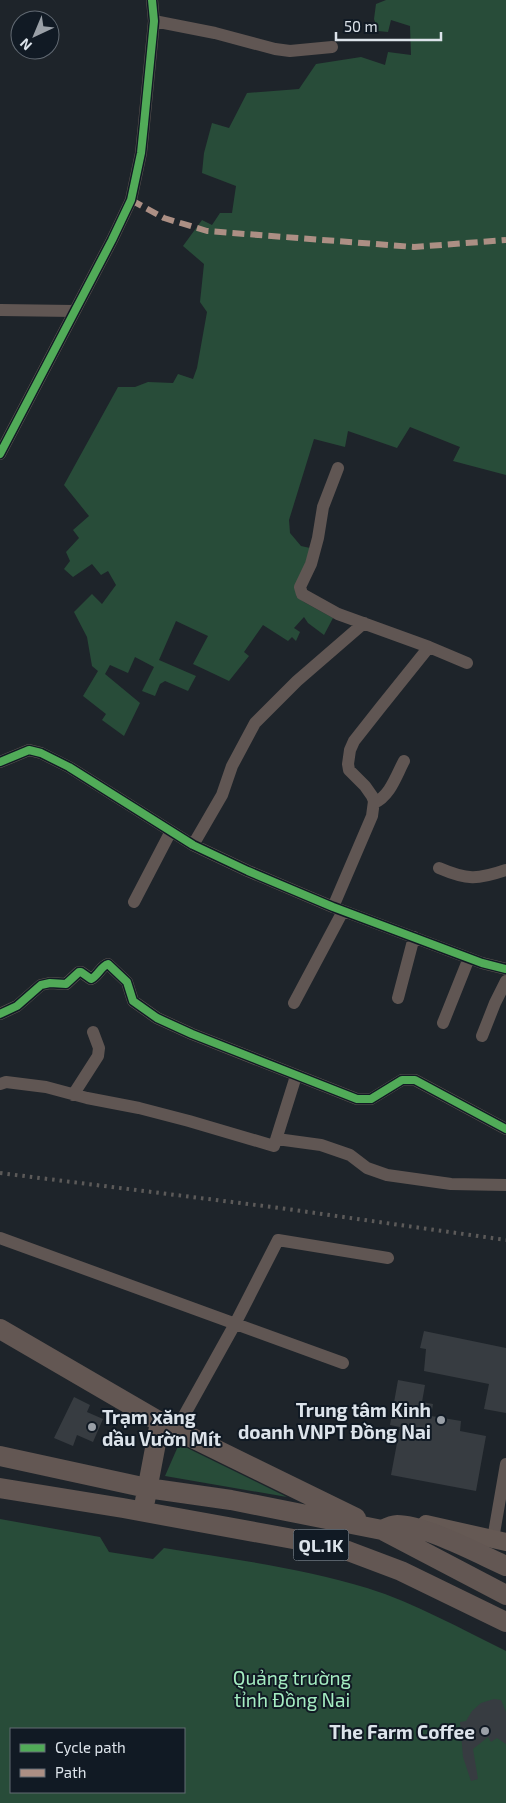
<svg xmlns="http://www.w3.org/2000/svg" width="506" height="1803" font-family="'Exo 2',sans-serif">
<rect width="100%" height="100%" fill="#1e242a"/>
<path fill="#284c39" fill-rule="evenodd" d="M386 0H506V475L453 461 460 447 410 427 397 448 348 431 345 447 314 439 289 520 290 533 301 546 310 548 296 596 304 602 333 618 324 635 308 623 304 617 294 628 300 632 296 641 292 637 288 641 263 625 244 652 249 656 229 681 193 664 208 636 176 621 159 660 196 676 188 691 165 681 160 684 155 696 142 691 154 667 135 657 128 673 110 665 105 674 140 703 124 736 102 720 106 714 83 696 98 671 92 666 87 637 74 612 92 594 102 604 116 585 108 571 101 575 92 564 73 577 64 569 70 561 66 552 79 538 73 530 89 516 64 485 118 387H135L148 382 173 383 178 374 193 379 197 368 207 312 200 302 204 264 183 246 202 220 212 225 220 213H232L236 186 202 173 204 153 212 123 229 128 247 93 299 89 316 64 361 57 385 65 388 52 411 55 410 26 391 20 388 32 378 31 374 19 376 4Z
M179 1444 287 1497 165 1476Z
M0 1519 100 1537 109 1552 153 1559 164 1548C232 1559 301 1568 367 1588 415 1603 461 1629 506 1651V1803H0ZM11 1729H184V1792H11Z"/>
<path fill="#373c41" d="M424 1331 506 1348V1413L484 1409 489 1384 424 1371 426 1349 420 1348Z
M398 1380 425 1385 422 1402 433 1404 431 1416 461 1421 460 1431 486 1436 476 1491 391 1475 400 1427 390 1425Z
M74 1397 90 1405 87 1412 103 1419 93 1442 77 1435 73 1446 54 1438Z
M494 1699 501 1700 506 1712V1744L497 1738 491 1742 488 1737 473 1749 478 1779 471 1781 463 1757 460 1722 466 1721 472 1711 481 1703Z"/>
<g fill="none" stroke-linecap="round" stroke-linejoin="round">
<path stroke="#605653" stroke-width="12" d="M154 21 215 33 275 49 290 51 332 47
M0 310 74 311
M0 454 112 240 131 200 141 153 144 124 154 21 152 0
M338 468 323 507 318 538 311 564 300 587 302 594 338 614 429 647 467 663
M0 762 29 750 41 753 69 767 193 845 248 871 333 907 482 963 506 969
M374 803C390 796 396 776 404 761
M193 845 222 795 232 766 255 723 297 681 364 623
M439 868C467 880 477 880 506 870
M134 902 171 831
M333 907 372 816 374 801 372 796 365 786 349 770 348 764 350 750 354 741 380 708 429 647
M398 998 414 937
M294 1003 343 911
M0 1014 17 1006 41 985 50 983 66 984 79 972H81L91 979C98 976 101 966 108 964L127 982 133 1001 157 1018 192 1034 357 1099H371L402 1080H415L506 1129
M443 1023 469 958
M482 1036 495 1003 506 981
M0 1084 6 1082 46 1087 87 1098 139 1108 189 1121 274 1146 296 1076
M73 1095 98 1056 99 1048 93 1032
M277 1139 321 1145 350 1155 367 1168 387 1175 451 1184 506 1185
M0 1238 343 1363
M176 1430 235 1324 278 1240 388 1258
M493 1539 506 1464"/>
<path stroke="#655954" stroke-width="18" d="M426 1524 506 1542"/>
<path stroke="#635753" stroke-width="20" d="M0 1329 160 1422 356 1518
M0 1456 147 1488 231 1500 382 1530 506 1595
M0 1488 123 1508 315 1543 348 1551 401 1571 506 1622
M145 1501 160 1422
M382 1530C386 1528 392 1525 397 1525 425 1525 479 1554 506 1566"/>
<path stroke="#5c5a59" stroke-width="4" stroke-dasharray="2.5 5" stroke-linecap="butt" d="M0 1173 280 1208 506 1240"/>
<path stroke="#ac8f84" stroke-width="6" stroke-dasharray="12 6" stroke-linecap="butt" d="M131 200 164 218 207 231 414 247 506 240"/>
<defs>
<path id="cycleway" d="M0 454 112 240 131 200 141 153 144 124 154 21 152 0
M0 762 29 750 41 753 69 767 193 845 248 871 333 907 482 963 506 969
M0 1014 17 1006 41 985 50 983 66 984 79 972H81L91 979C98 976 101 966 108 964L127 982 133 1001 157 1018 192 1034 357 1099H371L402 1080H415L506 1129"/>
</defs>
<use href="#cycleway" stroke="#111a24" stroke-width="11"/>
<use href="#cycleway" stroke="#51ab58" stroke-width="8"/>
</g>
<g fill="#9aa0a7" stroke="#111a24" stroke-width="2">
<circle cx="441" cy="1420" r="5"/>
<circle cx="92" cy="1427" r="5"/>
<circle cx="485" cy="1731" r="5"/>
</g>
<g text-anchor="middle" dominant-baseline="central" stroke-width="4" stroke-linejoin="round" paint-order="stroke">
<rect fill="#111a24" stroke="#9fa7af" stroke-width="1" x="293.5" y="1529.5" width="55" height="31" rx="4"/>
<g font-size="18" font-weight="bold" fill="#dce3ea">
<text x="321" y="1545">QL.1K</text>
</g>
<g font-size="19" font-weight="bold" fill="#dce3ea" stroke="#111a24" text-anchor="end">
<text x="431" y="1409">Trung tâm Kinh<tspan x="431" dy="22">doanh VNPT Đồng Nai</tspan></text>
<text x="102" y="1416" text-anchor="start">Trạm xăng<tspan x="102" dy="22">dầu Vườn Mít</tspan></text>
<text x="475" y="1731">The Farm Coffee</text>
</g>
<g font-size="19" fill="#a5edc2" stroke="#111a24">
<text x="292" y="1677">Quảng trường<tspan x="292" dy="22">tỉnh Đồng Nai</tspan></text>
</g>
</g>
<rect x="10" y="1728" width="175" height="65" fill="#111a24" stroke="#626a73"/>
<rect x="20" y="1744" width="25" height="8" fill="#51ab58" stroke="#626a73"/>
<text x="55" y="1753" font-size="15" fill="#dce3ea">Cycle path</text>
<rect x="20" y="1769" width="25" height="8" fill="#ac8f84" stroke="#626a73"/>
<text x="55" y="1778" font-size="15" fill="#dce3ea">Path</text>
<g transform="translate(35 35) rotate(224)"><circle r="24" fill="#111a24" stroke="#626a73"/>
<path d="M0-4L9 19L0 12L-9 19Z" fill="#9aa0a7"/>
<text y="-8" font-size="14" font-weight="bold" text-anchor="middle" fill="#dce3ea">N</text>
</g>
<path d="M336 32v8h105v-8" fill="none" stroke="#dce3ea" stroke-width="2.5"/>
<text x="344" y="32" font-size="15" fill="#dce3ea" stroke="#111a24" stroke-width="4" paint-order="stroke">50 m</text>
</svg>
